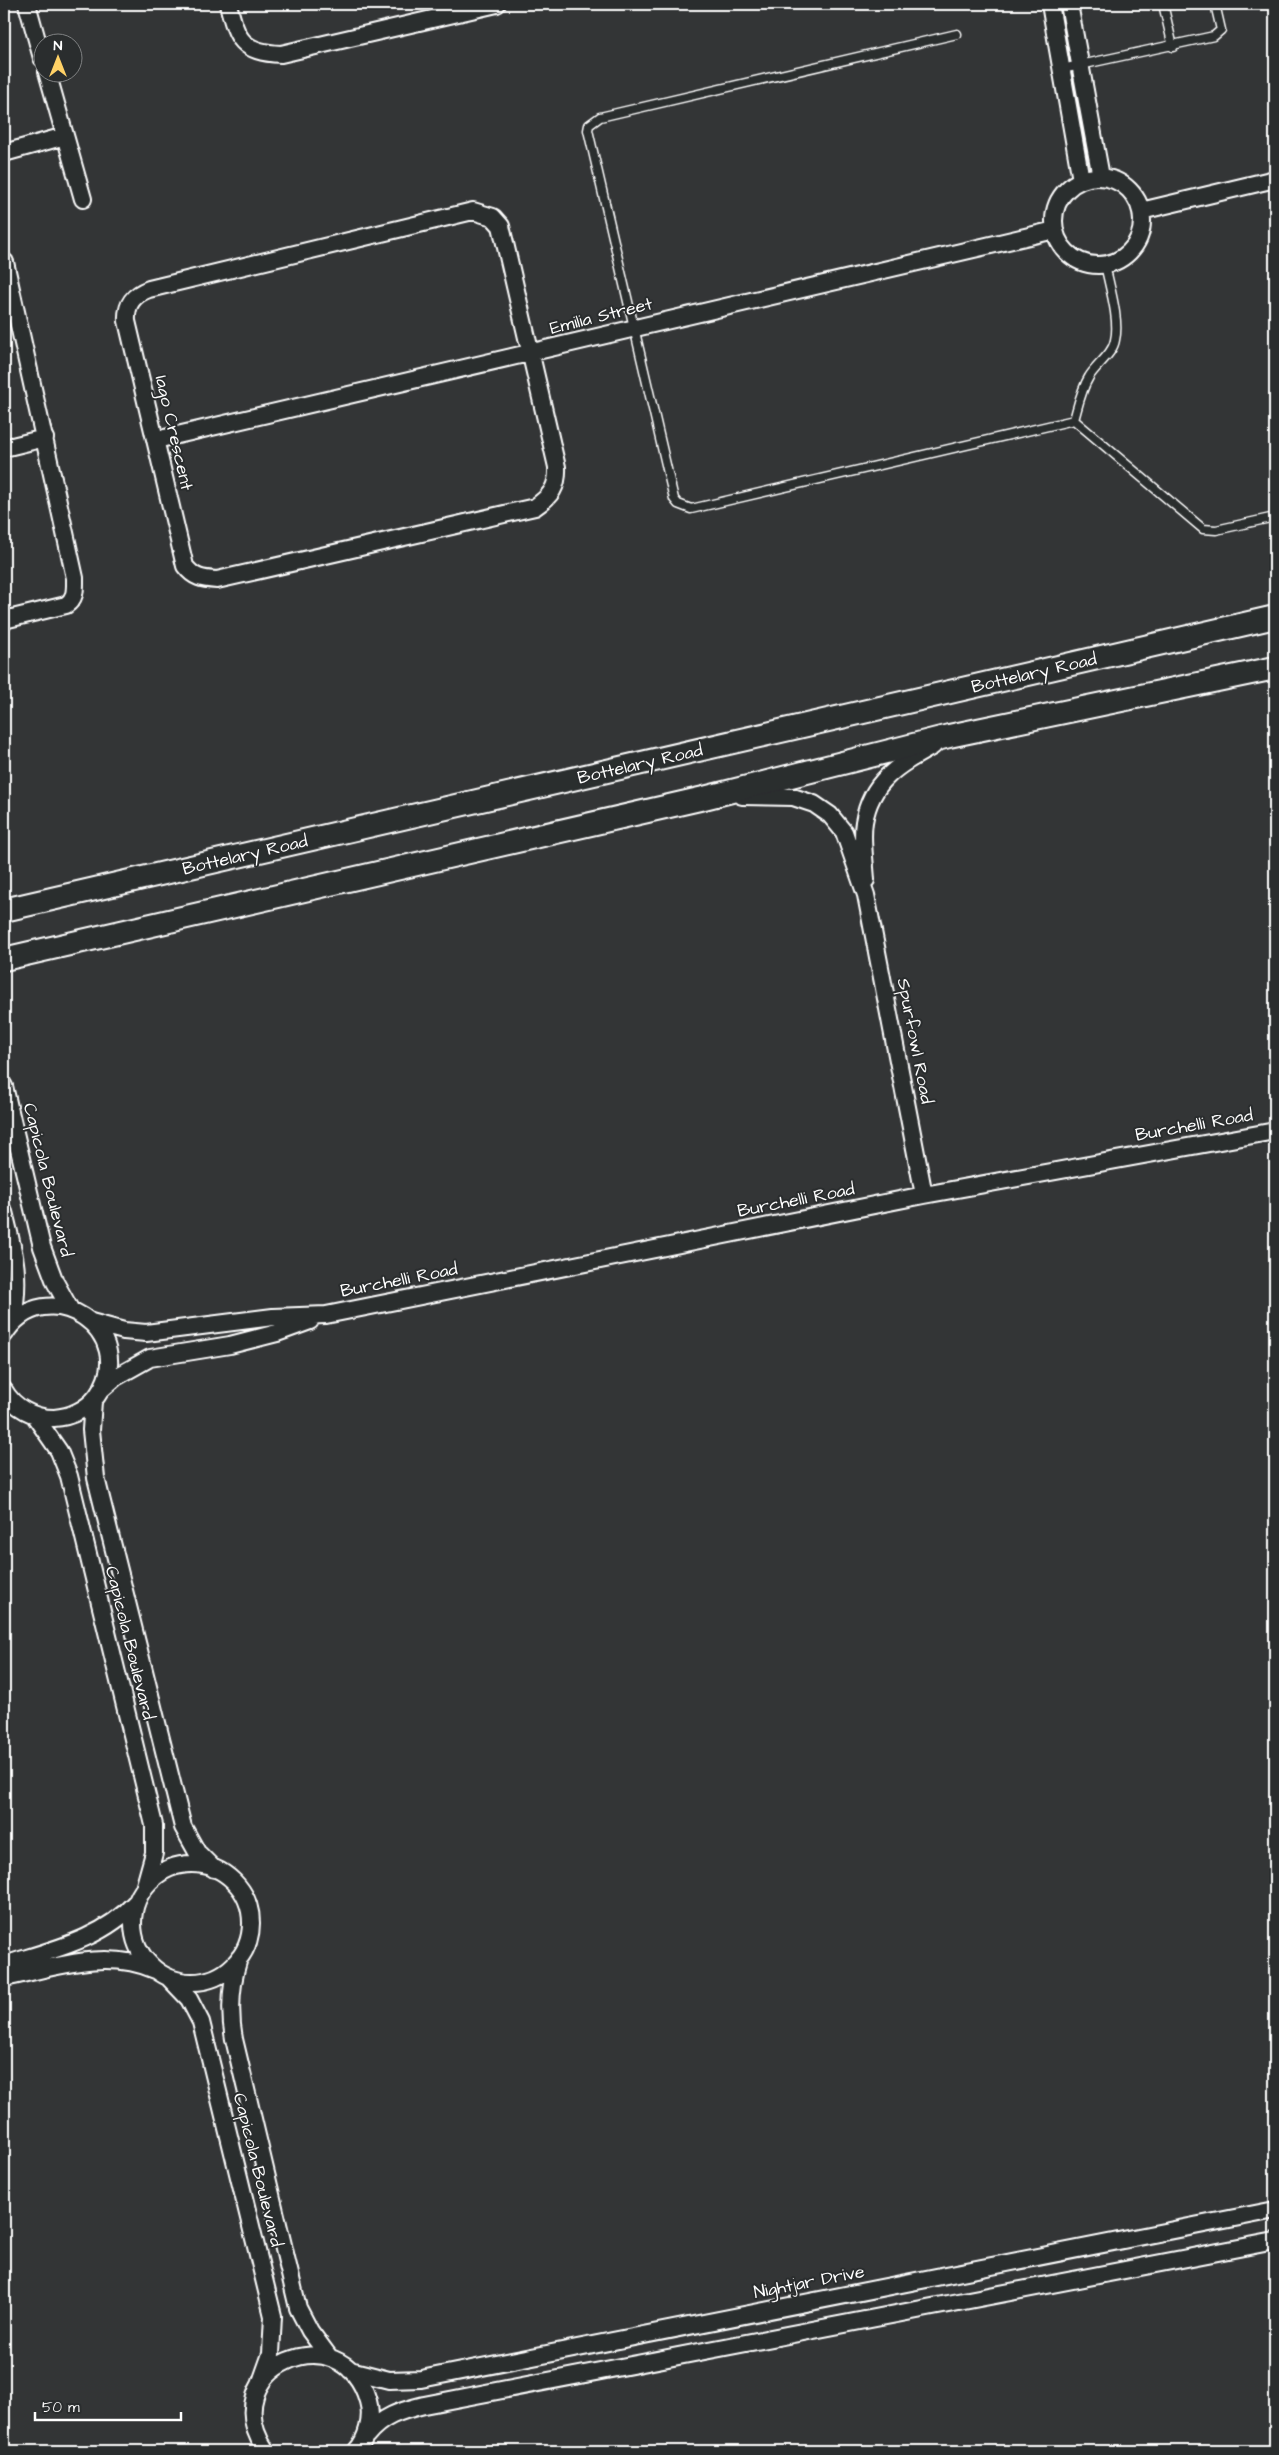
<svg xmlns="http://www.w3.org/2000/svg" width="1279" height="2455" font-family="'Architects Daughter',sans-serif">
<rect width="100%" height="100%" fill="#333536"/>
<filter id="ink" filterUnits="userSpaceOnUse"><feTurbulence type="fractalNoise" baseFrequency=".02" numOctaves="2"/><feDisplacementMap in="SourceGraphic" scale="10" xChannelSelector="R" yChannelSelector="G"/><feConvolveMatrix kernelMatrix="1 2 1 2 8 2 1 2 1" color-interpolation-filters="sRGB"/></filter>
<g filter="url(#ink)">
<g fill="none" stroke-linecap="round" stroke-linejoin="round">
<defs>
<path id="service" d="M1163 4 1173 47
M957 34 600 117 589 125 588 130 674 499 678 504 691 509 1074 420C1078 406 1081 390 1089 377 1096 365 1113 354 1115 340 1120 320 1109 285 1105 264
M1062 69 1214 36 1221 30 1215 4
M1074 420 1203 529 1216 530 1275 517"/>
<path id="minor" d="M27 4 42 58
M228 4C237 40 242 52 281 54L497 4
M1050 4 1081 180
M1069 4 1101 177
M47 72 83 199
M4 153 65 136
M1054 221a44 44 0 1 1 88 0a44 44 0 1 1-88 0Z
M473 211 493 217 501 226 557 467C558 487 551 496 535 507L217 580C202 579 194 578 185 566L127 321C126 304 133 295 149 289Z
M1141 211 1275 179
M156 440 1055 230
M4 448 45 438
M4 620 66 605C76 598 75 590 75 578L5 262
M742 796 793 797 814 804 830 815 844 832 866 895 924 1195
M866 880C865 862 861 840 864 822 871 780 899 765 933 746
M4 1086 42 1247 55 1282 70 1309
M4 1212C15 1255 21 1278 12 1323
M91 1322 124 1331 146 1333 273 1317 326 1315 924 1195 1275 1131
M4 1335C46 1267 143 1334 97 1396 87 1409 71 1417 54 1418 34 1418 14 1408 4 1390
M101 1390 116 1377 150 1358 230 1345 277 1333 310 1321
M93 1401 91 1430 96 1478 183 1827 197 1852 214 1869
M34 1415 59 1451 69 1476 154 1825V1853L144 1889
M133 1923a59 59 0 1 1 118 0a59 59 0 1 1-118 0Z
M239 1958C230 1986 229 2011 234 2039L298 2308 310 2331 330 2358
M4 1965C51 1950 102 1940 137 1901
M168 1977 189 1999 201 2022 273 2316 271 2354 261 2382
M4 1978C53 1968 106 1948 155 1970
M350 2370 389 2380 421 2379 1275 2210
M366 2436C382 2416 400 2411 424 2405L1275 2241
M266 2451C211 2368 343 2311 368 2401 373 2418 367 2439 356 2451"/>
<path id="secondary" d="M4 910 1275 617
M4 959 704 798 949 736 1275 668"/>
</defs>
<use href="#service" stroke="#fff" stroke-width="11"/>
<use href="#minor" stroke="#fff" stroke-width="20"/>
<use href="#secondary" stroke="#fff" stroke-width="26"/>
<use href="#service" stroke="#2a2d2e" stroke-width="8"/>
<use href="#minor" stroke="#2a2d2e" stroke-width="16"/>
<use href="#secondary" stroke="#2a2d2e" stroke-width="22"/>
</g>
</g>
<g text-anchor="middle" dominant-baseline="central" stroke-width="4" stroke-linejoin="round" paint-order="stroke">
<g font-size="18" fill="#fff" stroke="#2a2d2e">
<text transform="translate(601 316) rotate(-14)">Emilia Street</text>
<text transform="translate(174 433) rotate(77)">Iago Crescent</text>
<text transform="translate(1034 673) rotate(-13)">Bottelary Road</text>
<text transform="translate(640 764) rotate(-13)">Bottelary Road</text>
<text transform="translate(245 855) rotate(-13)">Bottelary Road</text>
<text transform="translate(915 1041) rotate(79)">Spurfowl Road</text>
<text transform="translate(1194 1125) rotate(-10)">Burchelli Road</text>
<text transform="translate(48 1180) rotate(76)">Capicola Boulevard</text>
<text transform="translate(796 1200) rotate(-11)">Burchelli Road</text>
<text transform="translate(399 1280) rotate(-11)">Burchelli Road</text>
<text transform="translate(130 1643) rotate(76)">Capicola Boulevard</text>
<text transform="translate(258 2170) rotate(76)">Capicola Boulevard</text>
<text transform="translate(809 2282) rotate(-11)">Nightjar Drive</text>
</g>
</g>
<rect width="1279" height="2455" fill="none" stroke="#2a2d2e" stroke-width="20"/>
<rect x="10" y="10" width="1259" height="2435" fill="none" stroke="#fff" stroke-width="2" filter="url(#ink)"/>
<g transform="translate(58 58)"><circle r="24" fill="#2a2d2e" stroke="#7f8182"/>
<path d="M0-4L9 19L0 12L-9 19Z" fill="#ffd166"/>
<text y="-8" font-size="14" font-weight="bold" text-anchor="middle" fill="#ffffff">N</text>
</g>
<path d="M35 2412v8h146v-8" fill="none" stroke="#ffffff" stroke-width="2.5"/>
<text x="42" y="2412" font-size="15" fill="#ffffff" stroke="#2a2d2e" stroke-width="4" paint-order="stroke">50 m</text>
</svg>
